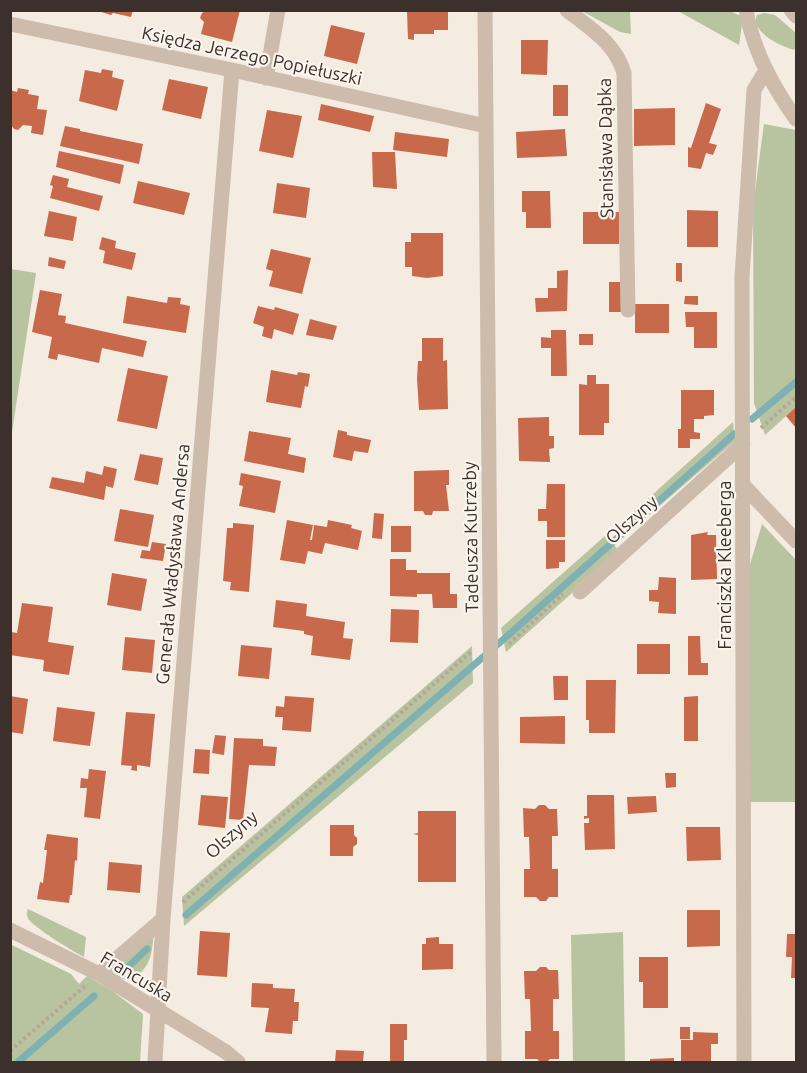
<svg xmlns="http://www.w3.org/2000/svg" width="807" height="1073" font-family="Ubuntu,sans-serif">
<rect width="100%" height="100%" fill="#f4ebe1"/>
<path fill="#b8c4a0" d="M582 11H630L631 34 620 32Z
M678 11H730L743 17 739 45Z
M764 13 775 15 796 33V48L793 50C778 44 762 38 755 22L757 15Z
M764 124 796 130V407L765 435 754 403 753 206Z
M11 269 36 273 11 439 10 269Z
M733 422 735 441 628 533 621 523Z
M762 524 796 560V802H749V568Z
M606 535 619 551 506 652 501 628Z
M472 646 473 683 184 926 182 897Z
M28 909 86 937 84 957C74 952 31 926 28 918 26 914 27 913 28 909Z
M623 932 625 1062H573L571 935Z
M154 933C151 957 152 965 131 981L109 975Z
M10 944 71 974 79 984 87 976 111 990 143 1014 140 1062H11Z"/>
<g fill="none" stroke-linecap="round" stroke-linejoin="round">
<path stroke="#7fb0b2" stroke-width="7" d="M752 419 796 382
M186 915 513 631 734 434
M129 966 147 949
M18 1062 94 996"/>
</g>
<path fill="#c8694b" d="M95 10H133L131 17 113 13 111 15Z
M207 10H240L232 42 201 34 204 22 200 18 202 13Z
M417 10H448V30H434V34H414V40L408 39 407 12Z
M331 25 365 33 357 64 324 56Z
M521 40H548L547 75 521 74Z
M102 69 113 71 112 77 124 80 117 111 79 101 85 70 101 73Z
M169 79 208 87 201 119 162 110Z
M553 85H568V116H553Z
M18 88 29 90 28 94 39 96 37 109 47 110 43 135 31 133 32 126 23 125 18 130 14 129 11 125 10 90 17 92Z
M706 103 721 109 709 143 717 145 713 155 706 153 701 169 688 167V147L691 148Z
M321 104 374 116 370 132 318 120Z
M675 108V145L634 146V109Z
M267 110 302 116 293 158 259 151Z
M65 126 80 129V131L143 144 139 164 60 146Z
M565 129 567 156 517 158 516 132Z
M395 132 449 139 447 157 393 150Z
M59 151 124 165 120 184 56 167Z
M372 152H395L397 189 373 187Z
M53 175 69 179 67 187 103 196 99 211 50 198 53 186 50 185Z
M138 181 190 193 184 215 133 203Z
M277 183 310 188 306 218 273 213Z
M522 191H550L551 228H526V212H522Z
M687 210 718 211V247H687Z
M49 211 77 217 73 241 44 236Z
M583 212H619V244H583Z
M411 233H443V276L427 278 412 276V267H405V242H411Z
M102 237 116 241 115 248 136 253 132 270 103 263 105 251 99 249Z
M271 249 311 258 302 294 269 286 273 271 266 269Z
M49 257 66 261 64 269 48 266Z
M676 263H682V282L676 281Z
M568 270 567 311 536 312 535 298H548V288H557V271Z
M609 282H622L621 312H609Z
M40 290 62 294 58 315 66 316 65 323 147 341 143 357 102 348 99 363 58 354 57 360 48 358 52 337 32 332Z
M127 296 167 303 168 297 181 298 180 304 190 306 186 333 123 323Z
M685 296H698V305L684 304Z
M635 304H669V333H635Z
M258 306 274 310 275 307 299 314 293 335 274 329 272 339 262 336 264 327 253 323Z
M685 312H717V348H694V327H686Z
M310 319 337 326 333 340 306 335Z
M551 330H566L567 376H551V348H541V337L551 338Z
M579 334H593V345H579Z
M422 338H443V361L447 360 448 409 419 410 417 379 418 361H422Z
M128 368 168 376 157 429 117 421Z
M271 370 297 375 298 372 310 374 308 387 305 386 301 408 266 402Z
M587 375H596V384H609V423H604V435H579V384L587 385Z
M681 390H714V415L704 416V419H694V432L700 433V439H690V448H678V429H681Z
M796 407V428L786 416Z
M549 417V436H554V448L549 449 550 462 519 461 518 418Z
M338 430 347 432V435L371 440 368 453 354 451 352 461 333 457Z
M249 431 291 438 288 454 306 458 304 473 244 461Z
M140 454 163 458 158 485 134 480Z
M104 466 117 469 113 488 106 486 104 500 49 488 52 477 84 483 86 471 102 475Z
M449 470V485H446L449 511H433L432 515H425L423 511H414V471Z
M241 473 281 481 275 513 239 506 243 486 239 485Z
M547 484H565V537H547V521H538V509H546Z
M120 509 154 515 148 547 114 541Z
M374 513 384 514 382 539 372 538Z
M287 520 313 525 310 540H312L314 525 327 527 328 520 352 525 351 528 362 531 358 550 325 543 322 554 308 551 305 564 280 560Z
M233 523 254 525 249 592 230 590 231 582 223 581 227 528H233Z
M391 526H411V552H391Z
M708 532 707 535H716L717 579 691 580V535Z
M546 540H565V562H559V568L546 569Z
M152 542 166 544 163 561 140 558 142 550 150 551Z
M390 559H406V570H417V573H450V594H457V608H433L432 594H417V597L390 596Z
M112 573 147 579 141 611 107 605Z
M659 577 676 578V614L658 613 659 602 649 601V590H658Z
M276 600 307 604 306 616 345 622 343 638 353 639 350 660 311 655 313 636 304 634V631L273 627Z
M22 603 53 607 48 642 74 646 69 675 43 671 44 660 10 655 11 632 17 633Z
M391 609 419 610 418 643 390 642Z
M688 636H700L701 663H708V675H688Z
M125 637 155 640 152 673 122 670Z
M637 644H670V674H637Z
M241 645 272 648 269 679 238 676Z
M553 676H568V700H554Z
M586 680H616L615 733H589V720H586Z
M10 696 28 699 23 734 10 732Z
M285 696 314 698 311 732 282 730 283 717H275L276 706 284 707Z
M698 696V741H684V697Z
M57 707 95 712 90 746 53 741Z
M126 712 155 714 150 767 137 765V771L131 770 132 766 121 765Z
M565 716V744L520 743V717Z
M215 735 226 736 224 755 212 753Z
M234 738 263 739V746L277 747 275 766 249 765 243 820 229 819Z
M195 749 210 750 209 774 193 773Z
M89 769 106 771 100 819 84 817 87 788H80L81 778 88 779Z
M665 773H676V787L666 788Z
M201 795 228 797 225 828 198 825Z
M587 795H614L615 849 585 850 584 823H589V818L584 819V816H587Z
M656 796 657 812 628 814 627 797Z
M539 805H545L549 809H557L558 836H552V869H558V897H549L546 901H540L536 897H524V869H530L529 837H524L523 808 535 809Z
M418 811H456V882H418V835L413 834 418 833Z
M330 825H354V835L357 838V844L353 847V856H330Z
M686 827H720L721 860 687 861Z
M47 834 78 838 77 861 75 860 72 895H70L69 903 37 899 40 882 43 883 47 850H44Z
M109 862 142 865 140 893 107 890Z
M687 910H720V946L687 947Z
M200 931 230 933 227 977 197 975Z
M787 934H796V978H791L792 957H786Z
M439 937V944H453V969L422 970V944H426V938Z
M639 957H668V1008H643V982H639Z
M540 967H546L549 970H558L559 999H553V1031H559V1059H550L547 1062H540L537 1059H525V1031H531L530 999H525L524 971H536Z
M252 983 273 984V988L295 989 294 1002H299L298 1021H293L292 1034 265 1032 269 1008 251 1007Z
M390 1024H407V1040H404V1062H390Z
M680 1027H690V1039H680Z
M693 1032 718 1033V1044H711V1062H681V1040H693Z
M336 1050 364 1051 363 1062H335Z
M674 1058V1062H650V1059Z"/>
<g fill="none" stroke-linecap="round" stroke-linejoin="round">
<path stroke="#b9a596" stroke-width="4" stroke-dasharray="3 3" stroke-linecap="butt" d="M761 428 796 397
M509 644 563 594
M183 902 472 651
M10 1051 85 986"/>
<path stroke="#cdbbac" stroke-width="15" d="M485 10 494 1062
M567 10C591 29 615 43 624 73L628 310
M746 10C753 50 773 87 796 119
M791 10 796 16
M10 24 232 70 486 126
M266 78 278 10
M743 485 796 541
M580 592 743 444
M10 930 99 974 226 1052 238 1062
M99 974 163 919
M155 1062 163 919 232 70
M744 1062 742 277 754 90 766 70"/>
</g>
<g text-anchor="middle" dominant-baseline="central" stroke-width="4.5" stroke-linejoin="round" paint-order="stroke">
<g font-size="18" fill="#3b302b" stroke="#fbf5ee">
<text transform="translate(252 55) rotate(12)">Księdza Jerzego Popiełuszki</text>
<text transform="translate(605 148) rotate(-91)">Stanisława Dąbka</text>
<text transform="translate(631 519) rotate(-42)">Olszyny</text>
<text transform="translate(470 537) rotate(-91)">Tadeusza Kutrzeby</text>
<text transform="translate(172 564) rotate(-85)">Generała Władysława Andersa</text>
<text transform="translate(724 565) rotate(-90)">Franciszka Kleeberga</text>
<text transform="translate(231 834) rotate(-41)">Olszyny</text>
<text transform="translate(137 976) rotate(31)">Francuska</text>
</g>
</g>
<rect width="807" height="1073" fill="none" stroke="#3b302b" stroke-width="24"/>
</svg>
